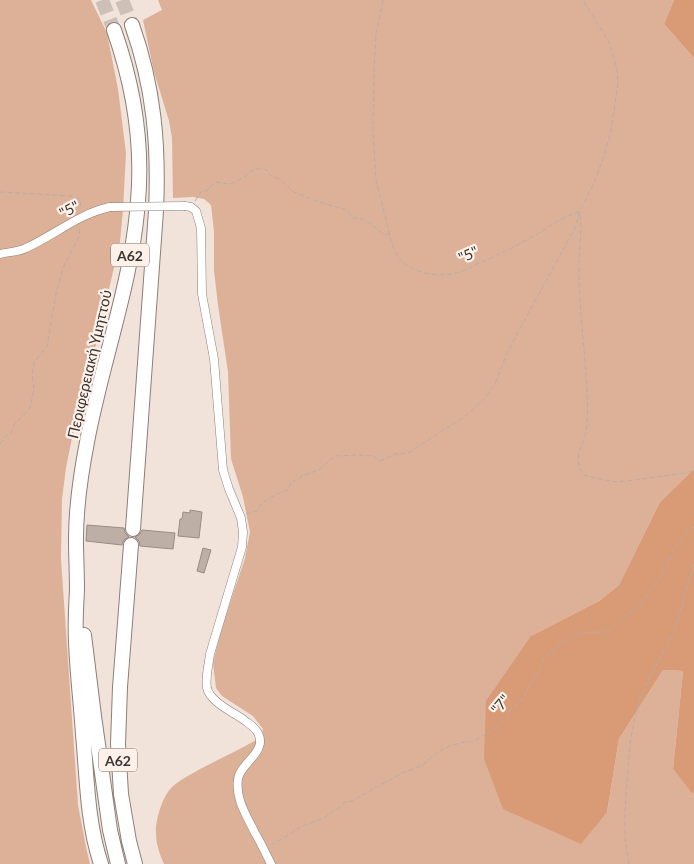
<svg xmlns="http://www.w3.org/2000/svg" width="694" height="864" font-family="Lato,sans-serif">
<rect width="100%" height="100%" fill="#f2e3da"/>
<path fill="#ddb198" d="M0 0H91L107 33 118 89 126 153 123 210 120 242 94 353 72 438 66 468 62 499 61 559 78 805 86 847 90 864H0Z
M158 0H674L664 24 694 58V469L660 502 619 585 599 601 531 636 607 812 619 739 663 670 683 671 673 769 692 792 694 793V864H164C160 855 156 844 156 834 155 821 162 798 171 788 179 780 190 775 200 769 221 758 242 749 261 737L263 729 253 716 222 696 216 688 213 663 221 630 245 558 250 532 243 497 231 459 228 372 218 305 214 271V232L211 205 204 199 193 197 173 198 172 138 169 121 154 72 143 20 162 10Z"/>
<path fill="#d99a76" d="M674 0H694V58L664 24Z
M694 469V793H692L673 769 683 671 663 670 619 739 607 812 581 844 503 809 484 759 486 701 531 636 599 601 619 585 660 502Z"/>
<path fill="#bdaea6" stroke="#9a8c84" d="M190 510 202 512 199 538 178 536 180 519H182L183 512 190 513Z
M87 525 124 528 125 533 129 537 124 540 122 545 86 541Z
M142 530 175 533 173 549 140 546 139 541 135 537 140 534Z
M203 548 211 550 204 573 197 571Z"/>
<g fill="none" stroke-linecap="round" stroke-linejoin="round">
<path stroke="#cdc0b8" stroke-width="14" stroke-dasharray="14 7" stroke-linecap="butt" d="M102 0 114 30
M122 0 132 25"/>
<defs>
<path id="street" d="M185 206 191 207 196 211 201 228 202 294 214 359 223 470 229 489 241 518 243 532 242 547 210 654C209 664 205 677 207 688 210 702 233 712 244 720 249 724 255 727 258 733 268 752 240 763 238 779 235 799 247 816 255 833 261 843 266 854 271 864
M0 254C8 252 19 252 26 248 55 235 78 214 110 207"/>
<path id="highway" d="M132 25C154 87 159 145 156 211L133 529
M131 545 120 687 118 744 121 794 129 841 135 864
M84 635 94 716 110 830 118 864
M101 864C87 822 87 777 83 734 81 703 77 672 76 641 75 624 76 607 77 590 77 573 76 556 76 539 76 506 81 473 87 442 102 361 132 283 138 201 143 143 133 84 114 30"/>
</defs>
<use href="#street" stroke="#8d7f78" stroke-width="9"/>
<use href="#highway" stroke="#8d7f78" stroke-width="16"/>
<path stroke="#b9ada6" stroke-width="1" stroke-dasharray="5 2.5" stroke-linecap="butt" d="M383 0 376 34 374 74 373 128 376 180 392 244C398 260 402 264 418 271 429 275 444 276 456 273 463 272 470 267 477 264 496 256 514 247 532 237 550 227 559 218 579 212
M0 192 71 196 80 200 81 209
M195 201 202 191H207L215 182 228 184 233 183 245 177 248 173 252 171 260 168 264 169 267 170 271 176 278 178 294 192 319 202 347 210 353 218C370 217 373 229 386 235L389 234
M580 215C582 230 580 245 579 260 579 273 579 286 580 298 582 340 589 382 587 424 586 444 571 455 583 475L605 480 617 482 634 480 684 473 694 470
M0 444 6 436 11 433 14 425 30 408 34 389 32 374 34 363 47 346 56 294 63 268 79 237 80 228
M246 514 257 511C261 500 277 494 288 490L291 482 300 479 301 476 319 470 335 456 358 455 373 456 380 461 396 454 408 453 467 415 483 400 495 384 506 356 517 334 576 226 580 211 594 183 604 156 611 131 618 83 617 70 610 44 583 0
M271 845 287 836 298 828 324 818 340 807 345 802 352 801 402 773 421 766 438 752 447 747 464 742H472L497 728 506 719 511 709 522 700 532 681 538 671 544 658 564 642 576 634 589 632H603L610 629 635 609 645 598 668 565 672 553 685 534 694 527
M629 864 625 837V809L630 744 635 716 641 695 674 631 694 564"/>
<use href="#street" stroke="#fff" stroke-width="8"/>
<use href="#highway" stroke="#fff" stroke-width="14"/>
<defs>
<path id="street-bridge" d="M110 207 185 206"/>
</defs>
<use href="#street-bridge" stroke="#8d7f78" stroke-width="9" stroke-linecap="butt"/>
<use href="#street-bridge" stroke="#fff" stroke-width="8"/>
</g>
<g text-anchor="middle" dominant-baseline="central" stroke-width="4.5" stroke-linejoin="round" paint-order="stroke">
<g fill="#fdf1ea" stroke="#756d69" stroke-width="1">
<rect x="111" y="243.5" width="38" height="23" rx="4"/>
<rect x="99" y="748.5" width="38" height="23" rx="4"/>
</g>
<g font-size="14" font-weight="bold" fill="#3b3532">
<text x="130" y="255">Α62</text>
<text x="118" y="760">Α62</text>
</g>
<g font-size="15" fill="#3b3532" stroke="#fdf1ea">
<text transform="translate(69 209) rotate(-28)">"5"</text>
<text transform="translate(468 254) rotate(-24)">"5"</text>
<text transform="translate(89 364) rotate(-77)">Περιφερειακή Υμηττού</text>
<text transform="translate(500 704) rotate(-50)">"7"</text>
</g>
</g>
</svg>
